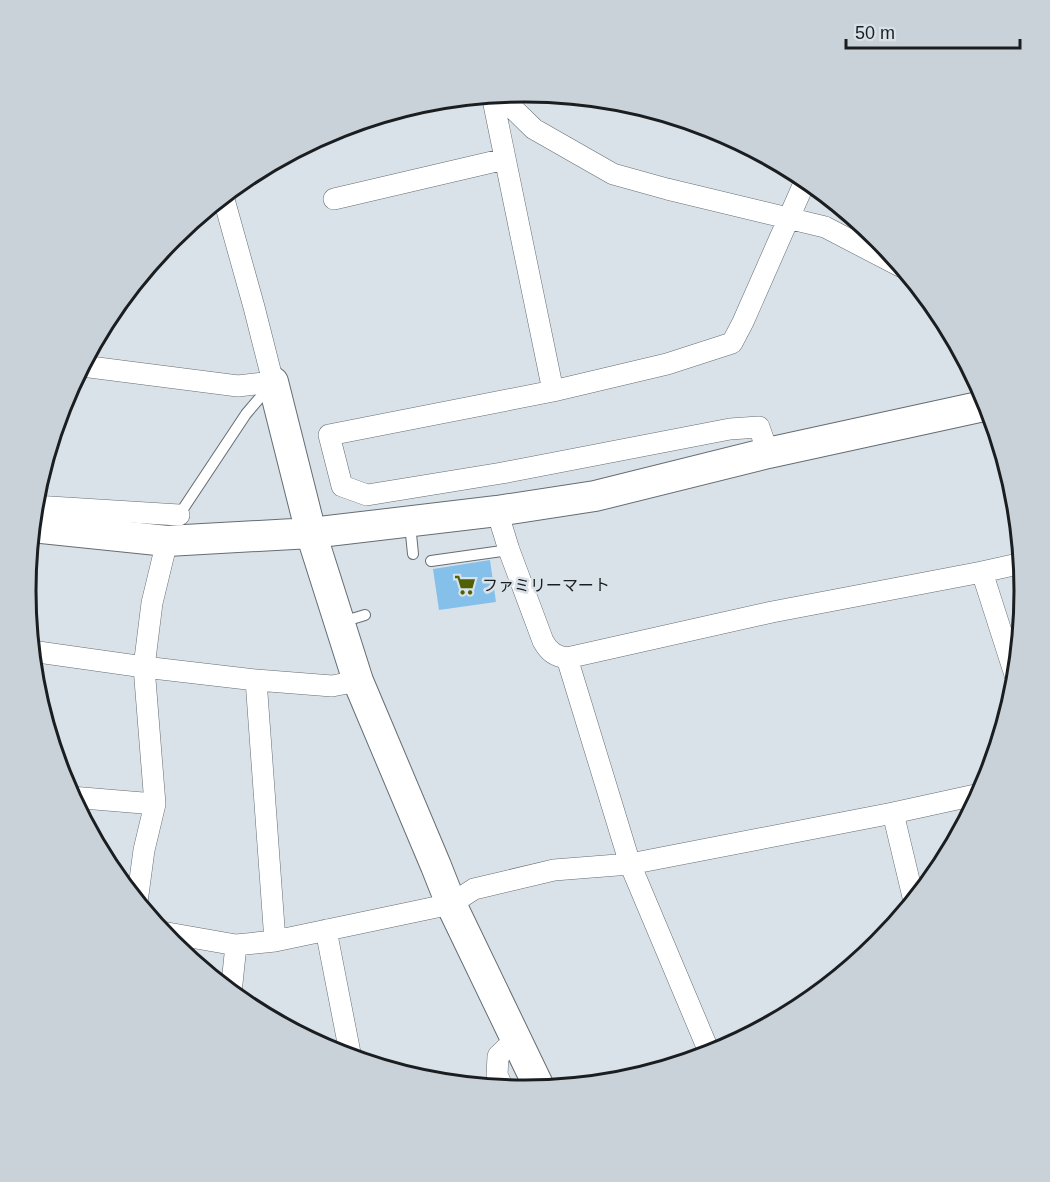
<svg xmlns="http://www.w3.org/2000/svg" width="1050" height="1182" font-family="Arial,'Noto Sans JP',sans-serif">
<rect width="100%" height="100%" fill="#d9e2e9"/>
<path fill="#85c0ea" d="M490 560 496 602 439 610 433 569Z"/>
<g fill="none" stroke-linecap="round" stroke-linejoin="round">
<defs>
<path id="lane" d="M179 515 246 414 269 387
M410 524 413 554
M431 561 509 550
M342 622 365 615"/>
<path id="street" d="M498 94 534 129 613 174 667 189 825 227 900 266V265
M492 95 553 391
M334 199 505 159
M82 366 238 386 273 382 254 307 223 196
M768 453 759 427 730 429 502 473 367 495 342 486 329 435 553 391 667 364 732 343 743 322 806 179
M34 506 179 515
M497 511 509 550 543 641C549 652 555 656 567 658L772 612 982 572 1022 563
M982 572 1016 678
M31 651 144 667 256 680 332 686 358 681
M567 658 630 864 710 1054
M256 680 275 941
M71 797 155 804
M893 813 914 901
M137 902 144 850 155 804 144 667 152 603 167 541
M326 930 351 1058
M162 932 236 945 275 941 451 904 474 889 554 870 630 864 893 813 980 794
M231 993 236 945
M503 1088 497 1075 498 1056 515 1040"/>
<path id="secondary" d="M273 382 311 533 358 681 436 866 451 904 540 1089
M32 527 167 541 311 533 497 511 595 496 768 453 988 405"/>
</defs>
<use href="#lane" stroke="#656d73" stroke-width="12"/>
<use href="#street" stroke="#656d73" stroke-width="22"/>
<use href="#secondary" stroke="#656d73" stroke-width="32"/>
<use href="#lane" stroke="#fff" stroke-width="10"/>
<use href="#street" stroke="#fff" stroke-width="21"/>
<use href="#secondary" stroke="#fff" stroke-width="30"/>
</g>
<defs>
<symbol id="supermarket-bare" viewBox="-9 -9 18 18"><path d="M-6-5.5h2.5l.6 2H6L4.5 2H-2.5L-4.4-4H-6ZM-1.5 3.2a1.3 1.3 0 1 0 .1 0ZM3 3.2a1.3 1.3 0 1 0 .1 0Z" fill="#4f6005" stroke="#d9e2e9" stroke-width="2.5" paint-order="stroke"/></symbol>
</defs>
<g fill-rule="evenodd">
<use href="#supermarket-bare" x="450" y="570" width="30" height="30"/>
</g>
<g text-anchor="middle" dominant-baseline="central" stroke-width="5" stroke-linejoin="round" paint-order="stroke">
<g font-size="16" fill="#1b1e21" stroke="#d9e2e9" text-anchor="start">
<text x="482" y="585">ファミリーマート</text>
</g>
</g>
<path d="M0 0H1050V1182H0ZM36 591a489 489 0 1 1 978 0a489 489 0 1 1-978 0Z" fill="#cad2d9" fill-rule="evenodd"/>
<path fill="none" stroke="#1b1e21" stroke-width="3" d="M36 591a489 489 0 1 1 978 0a489 489 0 1 1-978 0Z"/>
<path d="M846 39v9h174v-9" fill="none" stroke="#1b1e21" stroke-width="3"/>
<text x="855" y="39" font-size="18" fill="#1b1e21" stroke="#d9e2e9" stroke-width="4.5" paint-order="stroke">50 m</text>
</svg>
